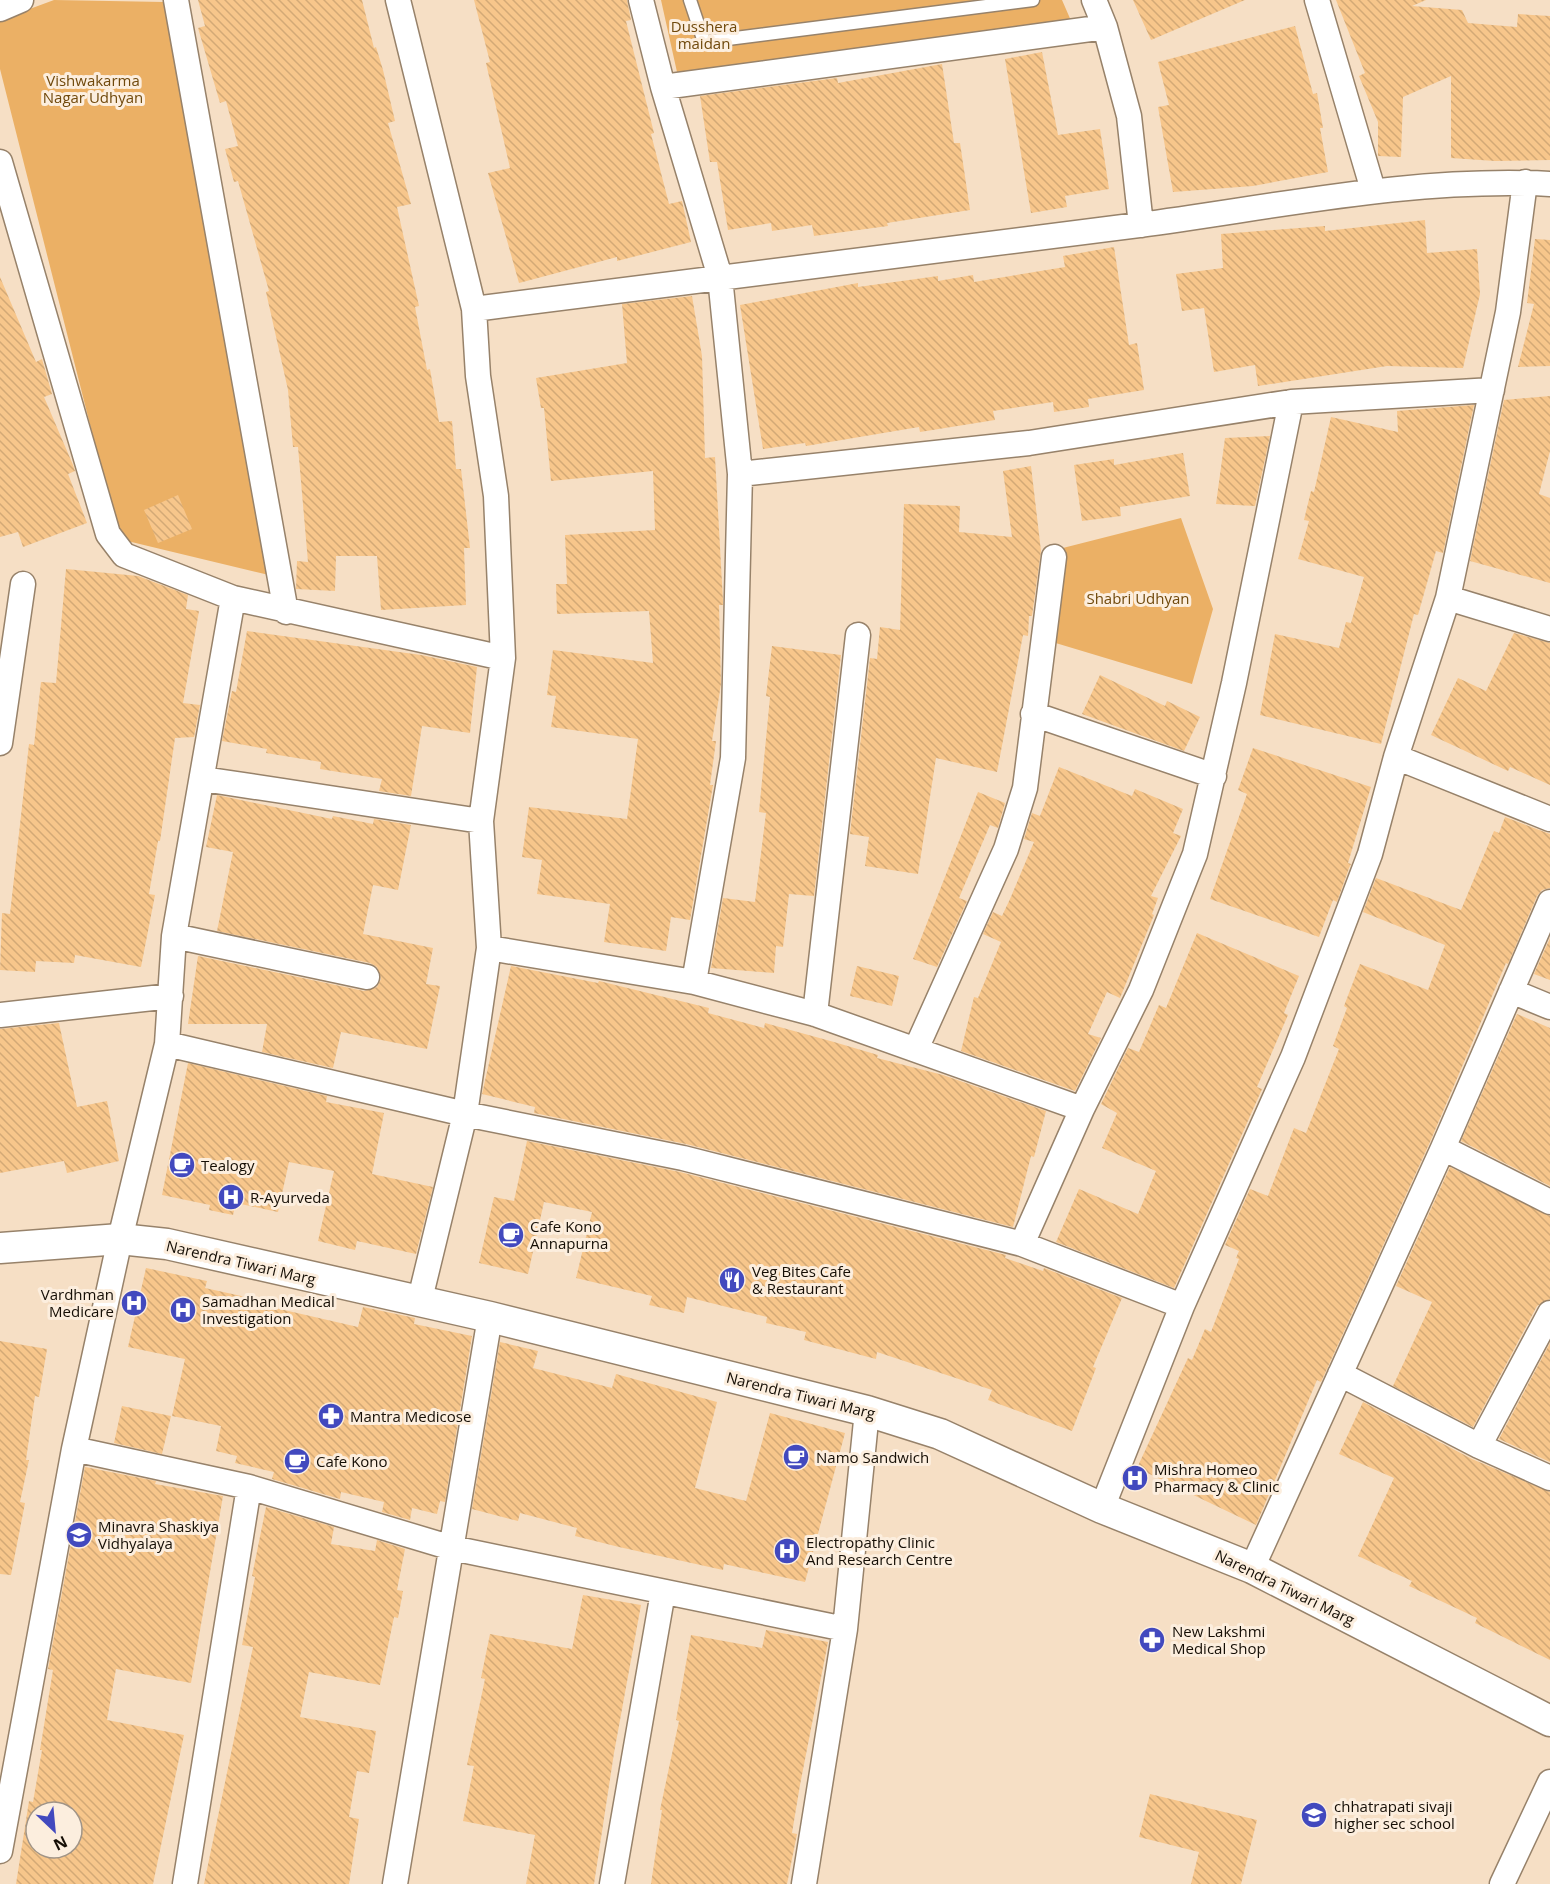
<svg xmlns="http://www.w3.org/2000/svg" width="1550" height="1884" font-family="'Open Sans',sans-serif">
<defs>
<pattern id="building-back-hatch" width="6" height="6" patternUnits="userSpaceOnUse" patternTransform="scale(1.5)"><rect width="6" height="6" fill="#f7c68b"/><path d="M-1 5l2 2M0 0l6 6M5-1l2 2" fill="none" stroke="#d3a976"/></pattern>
</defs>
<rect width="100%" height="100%" fill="#f6dfc5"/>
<path fill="#ebb065" d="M54 0 164 2 269 575 119 539 0 69V20Z
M661 0H1062L1072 23 677 72Z
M1181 518 1213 609 1192 684 1049 641 1055 550Z"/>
<path fill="url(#building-back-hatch)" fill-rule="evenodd" d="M198 0H362L374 48 376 47 383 70 395 121 388 123 411 204 397 207 419 306 415 307 427 370 430 369 439 422 452 421 456 469H461L470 548H464L466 605 381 610 377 556H336L335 591 296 589 297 561 308 562 298 447H293L288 390 266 292 269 291 238 181 234 182 225 149 238 146 226 101 220 103 198 28 205 26Z
M474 0H627L631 20 626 21 654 133 651 134 669 204 682 201 691 242 617 261V257L519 283 488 173 510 168 486 63 490 62Z
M1133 0H1245L1151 40Z
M1336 0H1426L1412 6 1462 10 1468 23 1517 27 1518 14 1550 16V160L1495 161 1451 158V76L1403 97 1401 157 1378 156V122L1359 76 1365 73Z
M1295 26 1313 94 1317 93 1323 128H1320L1328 172 1253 186 1173 192 1158 107 1169 105 1158 62Z
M1042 52 1058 135 1100 129 1109 189 1065 196 1067 207 1031 213 1005 59Z
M942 64 954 143H960L970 210 887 223 888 226 814 236 812 225 772 231 771 223 728 230 717 162H710L700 96 837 78 838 83Z
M1425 220 1427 253 1477 249 1480 294 1463 368 1387 366 1258 386 1255 365 1214 372 1204 308 1182 311 1176 274 1223 268 1221 234 1325 226V231Z
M1535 239 1550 240V366L1518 367 1534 304 1527 303Z
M1114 247 1129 345 1137 343 1144 390 1088 399 1089 407 1054 412 1053 402 993 411 995 420 920 432 919 427 806 446 805 443 763 449 740 305 858 283V287L938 276V281L973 275 974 282 1065 267 1063 256Z
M0 277 36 362 42 359 52 394 44 397 73 465 75 471 68 474 87 523 23 547 18 532 0 537Z
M692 296 702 356 705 458 715 457 723 601V605H719L721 684 712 741H716L710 785H713L690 920 671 917 666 951 604 942 610 904 537 894 542 860 522 857 529 807 627 819 638 739 551 727 556 696 547 695 553 650 653 663 649 611 557 614 556 584H567L565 535 655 530 653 471 551 481 544 408H541L536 378 627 363 622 304Z
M1550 396V451L1539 494 1550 498V583L1470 561 1504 400Z
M1474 405 1443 553 1436 551 1418 615 1414 614 1381 744 1260 715 1275 634 1339 648 1346 622 1351 623 1364 577 1298 559 1309 521 1304 520 1311 491 1314 492 1331 417 1398 432 1397 411Z
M1270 436 1255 506 1216 504 1225 438Z
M1183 453 1190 496 1120 507 1121 516 1082 521 1074 465 1114 459V465Z
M1031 466 1041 551 1032 616H1029L1028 636 1023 635 997 772 936 758 918 874 865 866 869 837 850 834 870 658 877 659 880 627 900 630 904 504 960 506 959 532 1012 537 1003 471Z
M178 495 192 529 158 543 144 510Z
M66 569 138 576 188 595 186 609 199 611 183 703 200 705 194 737 175 738 160 841H158L149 894 155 895 141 967 75 955 74 963 36 961 35 972 0 970 2 913 10 914 29 744 34 745 41 682 56 683Z
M247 631 421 655 477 667 470 733 422 726 411 796 379 791 382 779 320 769 321 762 266 753 267 749 222 741 232 691 236 692Z
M1514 633 1550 643V785L1510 767 1508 771 1431 735 1458 678 1486 691Z
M772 646 841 655 814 896 789 894 783 947 776 946 774 973 711 968 723 898 755 902 766 813 759 812 770 697 766 696Z
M1100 675 1165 706 1167 701 1200 717 1184 751 1082 714Z
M1253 748 1371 787 1348 863 1351 864 1349 868 1337 902 1333 900 1319 937 1210 899 1247 794 1238 790Z
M1059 767 1132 796 1135 789 1183 809 1173 833 1181 836 1151 896 1158 898 1152 914 1154 915 1120 998 1107 992 1088 1034 1101 1038 1075 1091 961 1051 974 997 978 998 1001 942 983 934 993 912 1002 916 1010 899 1034 842 1024 839 1032 813 1040 816Z
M978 792 1005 803 998 828 990 825 959 898 967 901 937 967 913 959Z
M217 795 332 819 333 816 373 824 374 819 411 825 398 890 373 885 363 934 433 948 426 984 440 986 427 1049 341 1032 333 1068 262 1052 267 1024H188L198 956 364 991 377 987 381 979 377 967 370 963 217 931 233 852 206 847Z
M1505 817 1550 834V888L1542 890 1537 896 1508 964 1506 963 1430 1142 1321 1382 1317 1380 1256 1525 1137 1468 1188 1358 1192 1360 1205 1329 1211 1332 1239 1259 1236 1258 1239 1251 1225 1245 1250 1189 1268 1196 1294 1128 1306 1133 1339 1049 1333 1046 1347 1008 1344 1006 1360 964 1428 990 1445 945 1363 912 1376 878 1461 910 1494 831 1499 833Z
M1197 933 1299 976 1284 1013 1288 1015 1257 1087 1262 1089 1174 1288 1056 1242 1079 1189 1138 1214 1156 1171 1102 1148 1117 1113 1101 1104 1128 1048 1139 1052 1159 1005 1166 1008Z
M1550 938V980L1534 974Z
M511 966 598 983 599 981 709 1008 708 1013 764 1028 765 1023 834 1042 878 1055 877 1058 943 1075 1046 1111 1034 1157 1031 1156 1013 1227 686 1144 534 1113 535 1107 482 1094Z
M857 966 899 976 892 1006 850 996Z
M1517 1014 1550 1028V1186L1461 1141Z
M59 1023 77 1107 107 1101 119 1161 67 1173 64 1161 0 1173V1029Z
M188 1063 327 1096 326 1102 384 1113 372 1174 433 1187 416 1254 357 1241 355 1250 318 1241 334 1171 289 1162 278 1212 236 1203 233 1215 209 1210 210 1205 162 1195Z
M527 1141 680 1172 1006 1255 1005 1258 1043 1271 1044 1268 1122 1298 1093 1367 1096 1368 1072 1431 988 1400 992 1390 877 1352 876 1359 804 1340 806 1332 766 1323 767 1317 687 1297 684 1313 649 1305 652 1296 576 1278 592 1212 544 1202 528 1274 479 1263 494 1197 514 1201Z
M1450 1167 1550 1216V1299L1537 1306 1473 1427 1393 1386 1432 1302 1396 1286Z
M146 1268 207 1281 205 1288 259 1300 258 1304 358 1327 363 1307 415 1318 414 1324 472 1336 445 1502 440 1501 437 1514 412 1508 410 1520 382 1512 384 1502 341 1492 340 1499 272 1479 274 1472 235 1463 237 1456 216 1451 221 1426 172 1416 185 1359 128 1347Z
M0 1341 47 1349 39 1397 35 1396 26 1460H29L20 1502 25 1503 11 1575 0 1574Z
M500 1342 538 1351 533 1368 612 1388 616 1374 717 1402 695 1488 746 1501 770 1413 845 1433 805 1582 724 1564 723 1570 619 1547 575 1536 577 1528 520 1513 518 1521 472 1509Z
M1550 1343V1462L1499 1439Z
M1363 1402 1472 1459 1550 1492V1660L1475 1623 1477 1618 1409 1586 1412 1581 1358 1556 1394 1478 1339 1454Z
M122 1406 171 1416 162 1454 114 1443Z
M85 1467 156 1481 155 1484 223 1496 191 1683 116 1669 107 1720 184 1735 153 1884H16L29 1801 33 1802 42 1750H40L53 1670 48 1669ZM36 1812H72V1848H36Z
M266 1507 334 1527 331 1544 375 1551 377 1540 405 1549 397 1590 403 1591 398 1618 394 1617 380 1685 309 1672 300 1717 376 1731 369 1773 357 1771 349 1817 359 1819 349 1884H204L253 1647 242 1645 255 1577 252 1576Z
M583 1595 641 1605 614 1753 594 1884H526L535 1835 463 1821 474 1766 467 1765 485 1679 481 1678 490 1634 572 1649Z
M766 1630 828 1642 800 1785 792 1833 797 1834 787 1884H651L662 1810H660L679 1721 676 1720 691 1635 762 1648Z
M1150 1794 1257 1820 1241 1884H1191L1199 1852 1139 1837Z"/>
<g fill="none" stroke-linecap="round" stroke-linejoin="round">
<defs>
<path id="service" d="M690 0 704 42 1033 0"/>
<path id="minor" d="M176 0 286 612
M398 0 474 309 478 376 496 496 503 658 481 821 489 948 465 1114 419 1303
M641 0 663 87 720 277 740 474 733 758 694 982
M1094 0 1105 27 1129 116 1141 225
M1317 0 1373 190
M0 9 21 0
M663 87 1105 27
M0 162 108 534 124 555 233 598 503 658
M474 309C696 280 918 254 1139 225 1275 207 1412 177 1550 184
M740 474 1029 443 1291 402 1492 390
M1448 598 1550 629
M1033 714 1214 776
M0 743 23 584
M1396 757 1550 819
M203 779 481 821
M174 936 367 977
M489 948 694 982 815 1014 1082 1109
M1511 991 1550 1007
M815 1014 858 635
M0 1015 171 996
M167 1044 465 1114 683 1158 1022 1244 1182 1306
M916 1049 1006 849 1025 788 1054 557
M1443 1148 1550 1202
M1022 1244 1082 1109 1141 990 1195 854 1234 683 1291 402
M1340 1374 1479 1446 1550 1478
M1479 1446 1550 1313
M74 1449 249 1487 452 1548 845 1629
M1102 1508 1182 1306 1293 1057 1370 854 1396 757 1448 598 1508 312 1525 182
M1252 1568 1443 1148 1550 902
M0 1851 74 1449 120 1239 167 1044 174 936 233 598
M185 1884 249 1487
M395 1884 490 1317
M612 1884 663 1592
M804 1884 845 1629 867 1411
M1502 1884 1550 1782"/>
<path id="tertiary" d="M0 1248 120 1239 167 1244 490 1317 867 1411 940 1434 1102 1508 1252 1568 1550 1721"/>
</defs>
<use href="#service" stroke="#97826a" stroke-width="15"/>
<use href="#minor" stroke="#97826a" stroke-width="27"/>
<use href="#tertiary" stroke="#97826a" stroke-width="33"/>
<use href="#service" stroke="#fff" stroke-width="12"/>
<use href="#minor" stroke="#fff" stroke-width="24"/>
<use href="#tertiary" stroke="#fff" stroke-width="30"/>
</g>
<defs>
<symbol id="cafe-disc" viewBox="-11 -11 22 22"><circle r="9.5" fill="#4249be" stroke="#fceede"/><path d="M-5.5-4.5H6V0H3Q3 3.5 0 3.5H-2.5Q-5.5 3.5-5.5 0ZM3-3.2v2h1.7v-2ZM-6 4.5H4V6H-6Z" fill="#fff"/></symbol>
<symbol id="hospital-disc" viewBox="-11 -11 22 22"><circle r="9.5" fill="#4249be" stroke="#fceede"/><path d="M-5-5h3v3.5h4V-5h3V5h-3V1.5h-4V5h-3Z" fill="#fff"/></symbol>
<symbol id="restaurant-disc" viewBox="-11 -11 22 22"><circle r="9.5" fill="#4249be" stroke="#fceede"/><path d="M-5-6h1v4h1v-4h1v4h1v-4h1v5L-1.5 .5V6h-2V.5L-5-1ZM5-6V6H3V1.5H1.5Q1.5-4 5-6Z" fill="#fff"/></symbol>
<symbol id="pharmacy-disc" viewBox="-11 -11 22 22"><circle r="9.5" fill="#4249be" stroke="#fceede"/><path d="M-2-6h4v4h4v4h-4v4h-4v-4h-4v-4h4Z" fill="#fff"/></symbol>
<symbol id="school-disc" viewBox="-11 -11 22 22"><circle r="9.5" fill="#4249be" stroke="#fceede"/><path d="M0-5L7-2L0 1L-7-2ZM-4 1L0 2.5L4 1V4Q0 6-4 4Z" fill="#fff"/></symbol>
</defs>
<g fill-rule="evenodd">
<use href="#cafe-disc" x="167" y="1150" width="30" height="30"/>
<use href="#hospital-disc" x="216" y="1182" width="30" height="30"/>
<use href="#cafe-disc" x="496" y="1220" width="30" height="30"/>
<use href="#restaurant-disc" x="717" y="1265" width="30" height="30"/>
<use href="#hospital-disc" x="119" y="1288" width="30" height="30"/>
<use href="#hospital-disc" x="168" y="1295" width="30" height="30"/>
<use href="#pharmacy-disc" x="316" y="1401" width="30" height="30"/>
<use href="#cafe-disc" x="781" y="1442" width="30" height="30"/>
<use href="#cafe-disc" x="282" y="1446" width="30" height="30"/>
<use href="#hospital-disc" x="1120" y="1463" width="30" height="30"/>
<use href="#school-disc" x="64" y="1520" width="30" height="30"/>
<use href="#hospital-disc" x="772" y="1536" width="30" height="30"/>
<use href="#pharmacy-disc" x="1137" y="1625" width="30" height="30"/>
<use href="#school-disc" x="1299" y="1800" width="30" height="30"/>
</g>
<g text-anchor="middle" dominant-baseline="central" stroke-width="6" stroke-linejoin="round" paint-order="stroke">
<g font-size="15" fill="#70490c" stroke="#fceede">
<text x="704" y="26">Dusshera<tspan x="704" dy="17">maidan</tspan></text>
<text x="93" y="80">Vishwakarma<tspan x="93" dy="17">Nagar Udhyan</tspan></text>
<text x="1138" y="598">Shabri Udhyan</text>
</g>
<g font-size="15" fill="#150e05" stroke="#fceede" text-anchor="start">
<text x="201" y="1165">Tealogy</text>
<text x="250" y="1197">R-Ayurveda</text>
<text x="530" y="1226">Cafe Kono<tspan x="530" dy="17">Annapurna</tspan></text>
<text x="752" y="1271">Veg Bites Cafe<tspan x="752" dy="17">&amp; Restaurant</tspan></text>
<text x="114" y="1294" text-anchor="end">Vardhman<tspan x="114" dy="17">Medicare</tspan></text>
<text x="202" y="1301">Samadhan Medical<tspan x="202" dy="17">Investigation</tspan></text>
<text x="350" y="1416">Mantra Medicose</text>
<text x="816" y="1457">Namo Sandwich</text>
<text x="316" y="1461">Cafe Kono</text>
<text x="1154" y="1469">Mishra Homeo<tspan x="1154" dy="17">Pharmacy &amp; Clinic</tspan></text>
<text x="98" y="1526">Minavra Shaskiya<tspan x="98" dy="17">Vidhyalaya</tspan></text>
<text x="806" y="1542">Electropathy Clinic<tspan x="806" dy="17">And Research Centre</tspan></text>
<text x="1172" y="1631">New Lakshmi<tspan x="1172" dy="17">Medical Shop</tspan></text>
<text x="1334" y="1806">chhatrapati sivaji<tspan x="1334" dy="17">higher sec school</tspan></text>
</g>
<g font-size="15" fill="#150e05" stroke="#fceede">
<text transform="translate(241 1262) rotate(13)">Narendra Tiwari Marg</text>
<text transform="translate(801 1395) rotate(14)">Narendra Tiwari Marg</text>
<text transform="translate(1285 1587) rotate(26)">Narendra Tiwari Marg</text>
</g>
</g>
<g transform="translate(54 1830) rotate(154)"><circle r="28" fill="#fceede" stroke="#a09487" stroke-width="1.5"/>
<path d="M0-4.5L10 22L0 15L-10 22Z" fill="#4249be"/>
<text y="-9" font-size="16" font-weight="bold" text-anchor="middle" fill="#150e05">N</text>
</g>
</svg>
